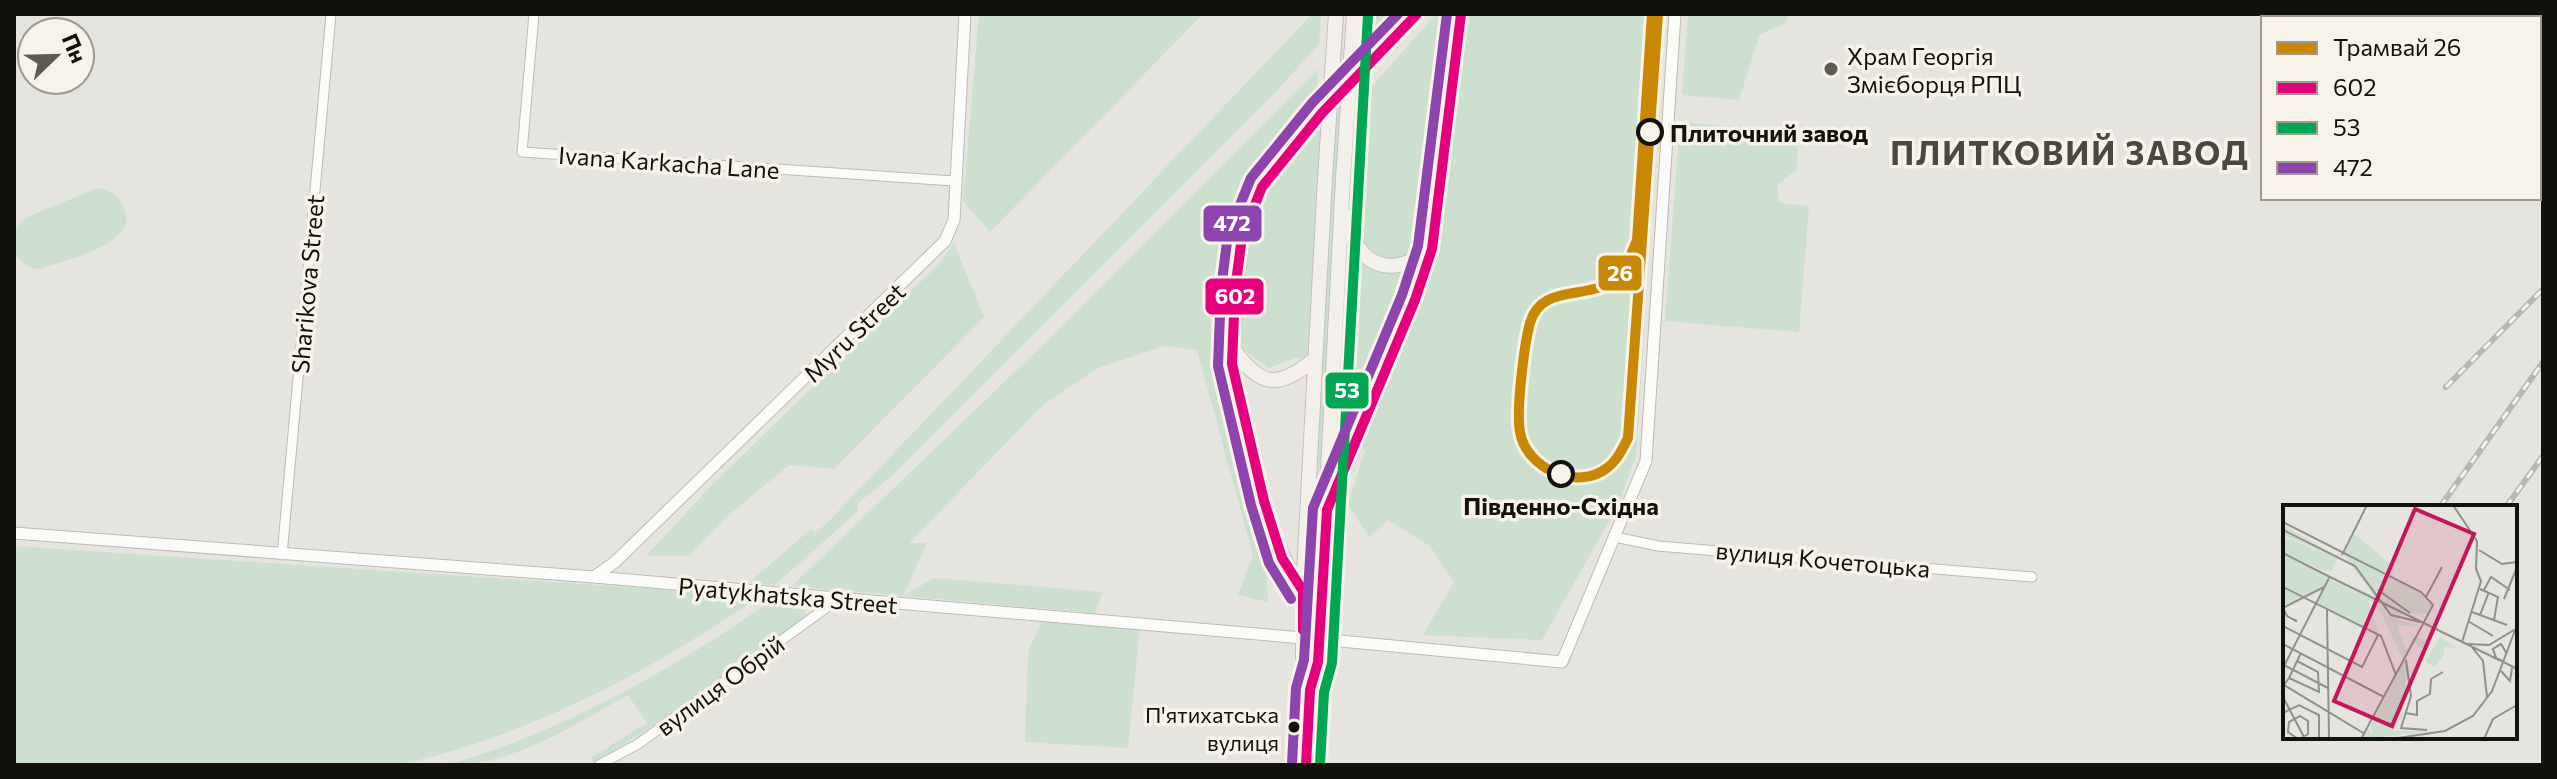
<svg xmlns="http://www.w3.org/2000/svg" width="2557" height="779" font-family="Commissioner,sans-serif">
<rect width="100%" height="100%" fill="#e6e4de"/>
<path fill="#cddfce" d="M979 14H1203L990 232 963 201Z
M1312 14H1321L1319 44 1271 97 894 474 857 504 858 511 775 585 755 583 753 579 811 529 816 533 831 519Z
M1341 14H1344L1341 86 1373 85 1436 14H1665L1636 456 1617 507 1542 640 1423 635 1454 582 1430 546 1388 520 1369 537 1348 504 1365 451 1349 437 1341 436 1346 355 1327 356 1313 605H1309L1322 356 1295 358 1269 368 1224 335 1265 548 1268 602 1238 595 1253 555 1197 350 1165 346 1098 368 1043 405 909 543H927L903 596 934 578 1103 592 1095 613 792 586 1049 339 1318 69 1317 87 1337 86Z
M1368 14H1413L1384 43 1360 59Z
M1688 14H1789L1786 23 1760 34 1739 100 1682 95Z
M1680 122 1798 132 1797 169 1777 185 1779 203 1809 206 1799 332 1665 321Z
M98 188C113 191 121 196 125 211 136 245 65 260 40 269 27 269 21 263 14 252L17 226 27 217Z
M954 243 984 317 834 469 789 465 724 519 689 556H646L711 486 939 264Z
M14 546 715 593 757 598C653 670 521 740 396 765H14Z
M772 600 801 601 807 616 691 701 594 764 592 757 647 723 628 695C570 727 515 765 447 765 564 731 673 670 772 600Z
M1042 621 1140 625 1128 748 1025 742 1028 652Z"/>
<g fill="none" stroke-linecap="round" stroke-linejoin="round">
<defs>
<path id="minor" d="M534 14 522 152 954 181
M1615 537 1658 546 2032 577
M282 555 331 14
M599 765 638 744 837 600"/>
<path id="tertiary" d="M14 533 594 577 1303 638
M594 577 615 562 945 241 954 220 965 14
M1319 639 1562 662 1646 461 1675 14"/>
<path id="secondary" d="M1432 249 1461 14
M1233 349 1242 237 1262 187 1322 113 1417 14"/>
<path id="primary" d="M1346 217C1358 267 1389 280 1432 249
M1233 349 1232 364C1249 439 1258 527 1303 591
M1233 349C1261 387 1277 390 1315 359
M1331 502 1415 300 1432 249
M1310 690 1303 661V591L1325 178
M1306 765 1310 690 1318 662 1343 179"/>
</defs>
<use href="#minor" stroke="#bcbab6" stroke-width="11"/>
<use href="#tertiary" stroke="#bcbab6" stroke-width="13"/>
<use href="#secondary" stroke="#bcbab6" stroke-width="14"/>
<use href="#primary" stroke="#c2c1be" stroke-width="16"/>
<use href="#minor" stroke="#fbfbfa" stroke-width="9"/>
<use href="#tertiary" stroke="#fbfbfa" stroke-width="11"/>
<use href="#secondary" stroke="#f7f5f2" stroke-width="12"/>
<use href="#primary" stroke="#f3efeb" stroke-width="14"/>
<defs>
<path id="rail" d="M2539 108H2543
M2539 158H2543
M2446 387 2543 289
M2440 507 2543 362
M2506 507 2543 456"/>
</defs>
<use href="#rail" stroke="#b6b6b5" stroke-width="6"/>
<use href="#rail" stroke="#f7f3e8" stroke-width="3" stroke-dasharray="9" stroke-linecap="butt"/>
<defs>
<path id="primary-bridge" d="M1325 178 1336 14
M1343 179 1354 14"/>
</defs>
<use href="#primary-bridge" stroke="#c2c1be" stroke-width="16" stroke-linecap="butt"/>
<use href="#primary-bridge" stroke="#f3efeb" stroke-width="14"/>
<defs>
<path id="bus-1" d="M1303 630V591L1282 558 1264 501 1232 364 1235 290 1242 237 1262 187 1322 113 1417 14
M1306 765 1310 690 1318 662 1327 510 1415 300 1432 249 1461 14"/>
<path id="bus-2" d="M1320 765 1324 692 1332 663 1368 15"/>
<path id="bus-3" d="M1291 599 1269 563 1251 505 1218 366 1221 289 1228 234 1251 178 1312 103 1398 14
M1292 764 1296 688 1304 660 1313 508 1402 295 1418 246 1447 14"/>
</defs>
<use href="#bus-1" stroke="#f7f3e8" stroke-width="16"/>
<use href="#bus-2" stroke="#f7f3e8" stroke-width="16"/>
<use href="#bus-3" stroke="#f7f3e8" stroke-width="16"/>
<use href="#bus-1" stroke="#e5007d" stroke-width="10"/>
<use href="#bus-2" stroke="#00a651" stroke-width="10"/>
<use href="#bus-3" stroke="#8e44ad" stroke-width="10"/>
<defs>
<path id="tram-1" d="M1652 14 1637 240C1631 255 1626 271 1612 281 1585 300 1541 284 1530 323 1524 345 1516 411 1520 432 1526 469 1578 491 1607 468 1618 460 1622 449 1628 438L1658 14"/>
</defs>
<use href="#tram-1" stroke="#f7f3e8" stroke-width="16"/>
<use href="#tram-1" stroke="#c98803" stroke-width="10"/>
</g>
<circle fill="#5c5b56" stroke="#f7f3e8" stroke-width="3" cx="1831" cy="69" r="8"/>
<g fill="#f7f3e8" stroke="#12110d" stroke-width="4">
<circle cx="1650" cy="132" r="12"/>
<circle cx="1561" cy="474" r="12"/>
</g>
<circle fill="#12110d" stroke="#f7f3e8" stroke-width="3" cx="1294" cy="727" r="7"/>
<g text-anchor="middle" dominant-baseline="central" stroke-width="7" stroke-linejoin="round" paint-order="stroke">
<g font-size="22" fill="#12110d" stroke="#f7f3e8" text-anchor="end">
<text x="1279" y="714">П'ятихатська<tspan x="1279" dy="28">вулиця</tspan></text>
</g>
<g font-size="24" fill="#12110d" stroke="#f7f3e8" text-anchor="start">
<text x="1847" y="55">Храм Георгія<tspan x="1847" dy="28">Змієборця РПЦ</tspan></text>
</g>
<g font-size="24" font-weight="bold" fill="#12110d" stroke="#f7f3e8" text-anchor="start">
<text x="1670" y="132">Плиточний завод</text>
<text x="1561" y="505" text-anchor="middle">Південно-Східна</text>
</g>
<g font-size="24" fill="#12110d" stroke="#f7f3e8">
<text transform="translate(669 162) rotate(4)">Ivana Karkacha Lane</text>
<text transform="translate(307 284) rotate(-85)">Sharikova Street</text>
<text transform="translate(854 332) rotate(-44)">Myru Street</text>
<text transform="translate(1823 559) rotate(5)">вулиця Кочетоцька</text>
<text transform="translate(788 595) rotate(5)">Pyatykhatska Street</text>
<text transform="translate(720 685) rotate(-36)">вулиця Обрій</text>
</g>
<g font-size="32" font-weight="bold" letter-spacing="2" fill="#4b483f" stroke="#f7f3e8">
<text x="2070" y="152">ПЛИТКОВИЙ ЗАВОД</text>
</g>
</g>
<g transform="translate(2283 505)">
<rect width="234" height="234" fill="#e6e4de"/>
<path d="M0 20 69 60 60 49 137 88 148 101 144 109 120 108 138 117 120 108 116 115 136 120 135 122 114 120 123 146 130 132 143 135 139 143 130 137 121 154 123 156 127 176 123 171 119 212 110 226H151L78 234 85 224 90 230 88 220 121 156 93 98 85 96 96 130 34 98 46 74 96 98 99 104 100 99 49 73 90 90 68 60 54 52 49 66 39 65 0 47V32L52 52 0 30ZM71 29 108 59 111 73 62 47ZM0 49 44 72 41 82 0 102ZM157 132 176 143 160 142 162 148 152 162 142 156Z" fill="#cddfce"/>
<path fill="none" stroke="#91908a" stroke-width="2" d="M170 0 194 36 193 64 198 76 179 137M0 17 138 87 150 100 141 117M0 25 72 61 108 110 137 117M196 45 219 59 234 57M0 48 49 73M59 50 84 0M47 72 216 155M0 82 98 131 113 170M197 84 215 92 211 115M95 85 127 108M201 85 208 72 227 85M143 92 159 62M221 94 234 62M0 103 41 82M0 103 4 111 13 116H14L10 114M44 105 46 234M189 107 224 120M197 110 206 87M185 116 210 131M0 121 79 162 95 130M0 139 101 192M185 139 206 140 231 125M188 141 200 156 204 192M224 149 218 139 210 144 213 153 234 164M123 155 128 191 118 223 144 225M14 156 35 167 36 187 6 173 18 148M1 160 45 183M0 163 46 73M218 166 227 176 229 163M6 173 1 180 82 229M0 192 22 234M0 208 16 200 36 210V234M123 208 134 210V196L147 189 148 174 160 167M15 234 5 227 6 217 17 211 25 216V229L17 234M32 234H68M78 234 140 119M108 234 162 226 190 211 209 186 234 120M201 234 210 214 234 200"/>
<path fill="#c2185b" fill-opacity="0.15" stroke="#c2185b" stroke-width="4" d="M132 4 191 29 109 221 51 196Z"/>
<rect width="234" height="234" fill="none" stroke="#12110d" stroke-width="4"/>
</g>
<g stroke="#f7f3e8" stroke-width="3">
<rect x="1202" y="204" width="61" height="39" rx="8" fill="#8e44ad"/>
<rect x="1597" y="254" width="46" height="38" rx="8" fill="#c98803"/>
<rect x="1204" y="277" width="61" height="39" rx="8" fill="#e5007d"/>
<rect x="1324" y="371" width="46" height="39" rx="8" fill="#00a651"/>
</g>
<g font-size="22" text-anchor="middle" font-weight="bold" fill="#fff">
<text x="1232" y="231">472</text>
<text x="1620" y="281">26</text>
<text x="1235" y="304">602</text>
<text x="1347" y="398">53</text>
</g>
<rect width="2557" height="779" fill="none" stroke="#12110d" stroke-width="32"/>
<rect x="2261" y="16" width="280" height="184" fill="#f7f3e8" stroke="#9b9990" stroke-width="2"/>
<rect x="2277" y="42" width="40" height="12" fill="#c98803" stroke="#9b9990" stroke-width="2"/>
<text x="2333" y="56" font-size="24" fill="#12110d">Трамвай 26</text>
<rect x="2277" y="82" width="40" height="12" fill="#e5007d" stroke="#9b9990" stroke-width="2"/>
<text x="2333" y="96" font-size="24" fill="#12110d">602</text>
<rect x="2277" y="122" width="40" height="12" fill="#00a651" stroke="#9b9990" stroke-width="2"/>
<text x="2333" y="136" font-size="24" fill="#12110d">53</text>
<rect x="2277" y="162" width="40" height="12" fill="#8e44ad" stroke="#9b9990" stroke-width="2"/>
<text x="2333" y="176" font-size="24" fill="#12110d">472</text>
<g transform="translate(56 56) rotate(67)"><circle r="38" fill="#f7f3e8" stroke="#9b9990" stroke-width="2"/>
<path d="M0-6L14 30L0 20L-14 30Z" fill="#5c5b56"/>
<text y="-12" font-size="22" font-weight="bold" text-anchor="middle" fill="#12110d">Пн</text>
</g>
</svg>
